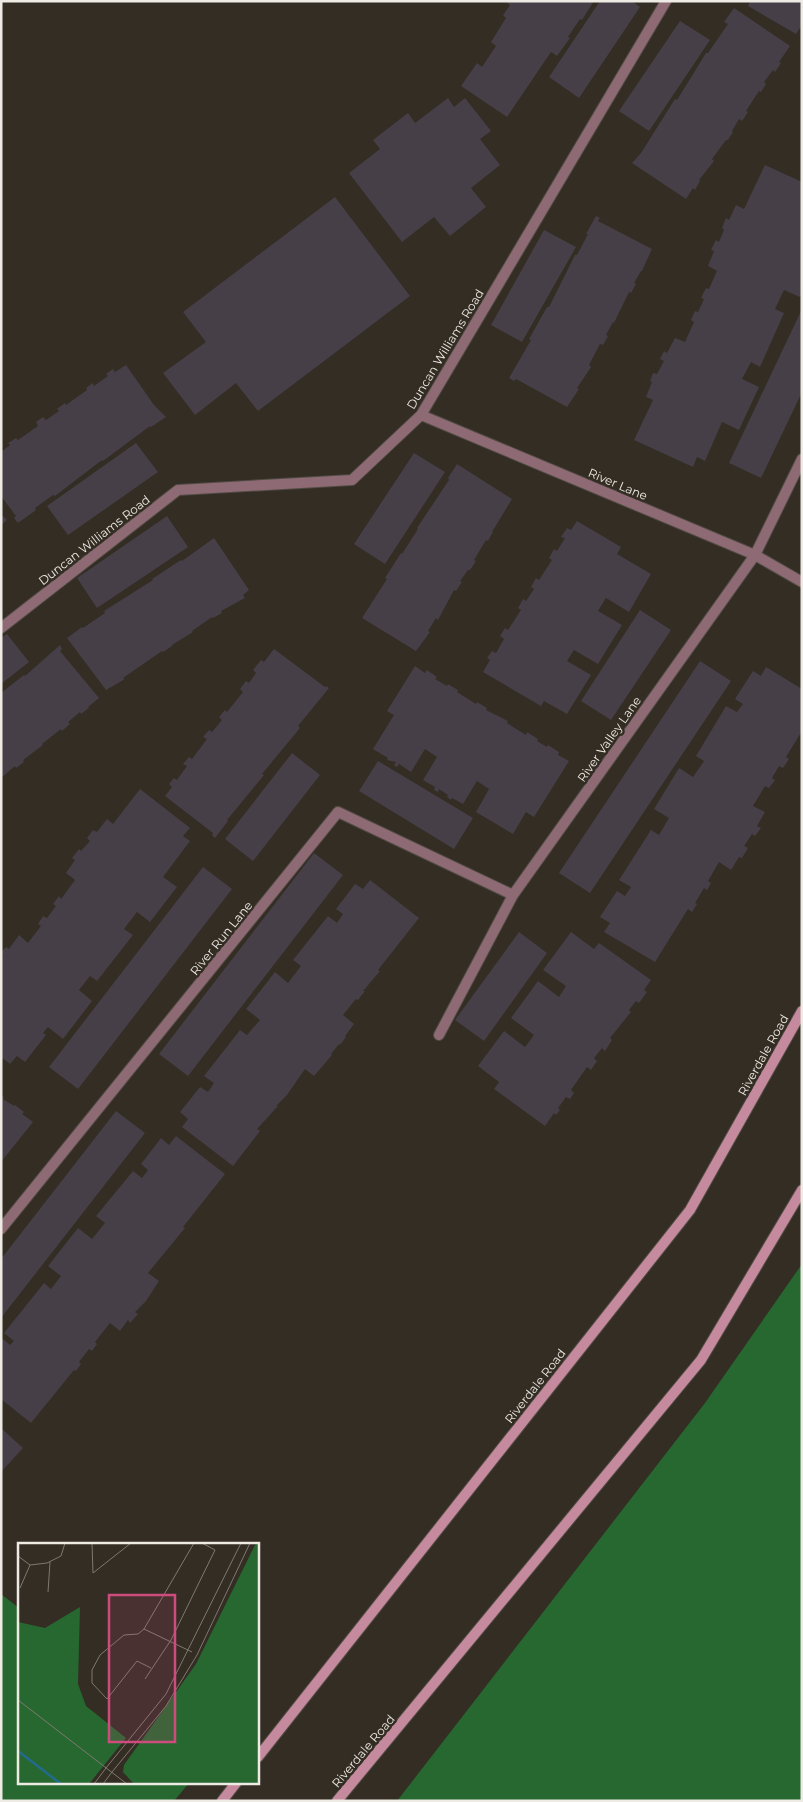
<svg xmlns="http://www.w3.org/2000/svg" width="803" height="1802" font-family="Montserrat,sans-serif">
<rect width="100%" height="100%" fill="#332d24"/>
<path fill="#276830" d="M802 1264V1801H397L705 1403Z
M1 1594 19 1608V1783H189L174 1801H1Z"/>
<path fill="#463f48" d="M508 1H594L582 20 580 19 568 37 570 38 557 56 551 52 507 117 461 86 477 63 482 67 496 46 491 42 506 18 503 15 510 5 507 3Z
M600 1H632L640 7 579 98 549 77Z
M750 1H802V25L796 34 748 6Z
M734 8 790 46 779 62 781 63 775 72 773 70 764 82 766 84 761 92 759 91 746 111 748 112 742 121 739 119 732 131 733 132 728 140H726L712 159 714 161 699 180 700 181 695 190 693 188 686 199 632 163 641 153 675 99 677 100 706 53H708L728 24 724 22Z
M680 21 710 40 649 131 619 111Z
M448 98 454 107 465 98 491 131 480 139 500 165 471 188 486 207 450 236 434 217 402 242 349 173 380 149 373 140 408 113 415 123Z
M765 165 802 182V293L800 297 784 290 775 309 784 313 760 367 751 362 742 379 759 387 739 430 722 422 705 461 697 457 693 467 634 440 653 400 646 397 652 382 650 381 653 373 657 374 664 361 660 359 664 351 667 353 675 338 685 342 694 322 691 320 695 311 698 312 704 299 701 298 706 288 709 289 717 271 708 266 714 251 711 250 716 240 719 242 724 230 722 228 726 218 729 220 736 205 744 209Z
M335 197 410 296 258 411 236 383 195 415 163 373 206 342 183 312Z
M596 216 600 218 598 221 652 249 642 271H641L634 283 636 284 631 293 629 292 614 323 613 322 606 335 608 336 603 345 600 344 589 365 591 367 577 388 579 389 567 407 516 379 514 381 509 378 531 340 529 339 547 307H549L575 255H577L588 234H586Z
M544 230 576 247 522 342 491 325Z
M802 309V392L761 478 729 463Z
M126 365 154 405 166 417 151 427 150 426 103 461 102 460 55 496 53 495 35 508 36 510 18 523 14 518 16 516 1 496V452L10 445 8 443 16 438 18 440 38 426 36 422 43 417 46 420 59 411 57 409 65 403 66 405 87 390 86 388 93 383 94 386 108 376 106 374 113 369 115 372Z
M136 443 158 472 68 535 47 506Z
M414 453 445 472 385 564 354 544Z
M457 464 512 499 492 532H493L488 541 486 540 474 560 476 561 470 570H468L460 581 462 582 456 591 454 590 438 620 436 618 428 631 430 632 416 651 362 618 387 579 385 578 401 553 402 554 418 529 417 528 449 480 448 478Z
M1 514 7 520 1 525Z
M167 516 188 547 97 608 77 578Z
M577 521 621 547 617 554 651 574 629 612 606 598 598 611 622 625 598 664 574 650 567 661 591 675 567 714 544 701 541 706 483 672 490 660 487 658 492 651 496 653 504 639 500 636 505 628 508 630 521 610 518 608 523 599 526 601 534 589 531 587 536 578 539 580 552 560 549 558 554 549 557 551 565 538 561 537 567 528 571 530Z
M214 538 249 590 243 595 245 598 221 611 222 613 213 618 212 617 192 631 193 632 172 645V646L163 652 162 651 123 678 125 679 106 690 67 638 82 627 83 628 105 613 104 611 153 580 152 579 181 560 182 561Z
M640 610 671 630 611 720 581 701Z
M7 634 29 662 1 684V638Z
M60 645 62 649 60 651 99 698 88 707 89 708 81 714 80 712 68 722 70 724 62 731 61 729 42 744 43 745 23 760 24 762 16 768 15 766 1 778V693L24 675 25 676Z
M274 649 325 687 326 686 329 688 298 726 300 728 262 774 264 775 227 820 228 821 215 838 212 835 213 833 165 796 172 787 169 784 174 778 177 780 187 766 183 764 189 757 192 759 207 739 203 737 209 730 212 732 222 720 219 717 225 710 227 712 243 692 240 689 246 681 249 683 256 673 253 670 261 660 264 662Z
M700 661 731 681 590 893 559 873Z
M415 666 425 673 427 670 437 677 435 679 447 686 448 684 458 690 457 692 476 704 477 702 487 708 486 710 508 721 507 723 526 735 527 732 538 739 537 741 547 747 548 745 559 752 558 755 569 761 534 817 526 812 513 834 476 812 489 789 477 781 463 804 452 798 451 800 447 797 448 795 439 789 438 792 434 790 435 787 423 780 437 757 425 749 411 772 399 764 397 767 394 765 396 762 387 760 388 758 373 749 394 715 387 711Z
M766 667 802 689V731L786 757 789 759 783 768 779 766 772 778 775 780 769 788 765 786 753 806 765 812 757 826 761 828 755 836 752 834 744 846 748 848 742 858 739 857 731 870 719 862 708 881 711 883 707 890 704 888 695 903 697 904 692 912 688 909 655 962 604 932 610 923 600 917 617 891 625 896 631 887 619 880 651 830 659 835 669 818 654 809 679 768 693 777 704 761 696 756 726 706 737 712 743 704 735 699 753 671 761 676Z
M292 753 320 775 253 861 225 839Z
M378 761 473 818 454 849 359 791Z
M140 789 190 828 183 836 190 841 163 877 177 887 150 922 137 912 124 929 133 935 97 981 90 976 79 990 92 1001 63 1039 48 1027 43 1033 46 1035 25 1062 17 1056 10 1064 1 1057V958L3 956 1 952 6 947 9 949 19 935 28 943 41 926 38 924 43 916 47 918 56 906 53 904 59 896 61 899 75 880 66 873 75 860 72 858 79 849 81 851 90 841 87 838 93 830 97 832 107 819 113 824Z
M314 853 343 875 188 1076 159 1054Z
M203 867 232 889 78 1089 49 1067Z
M370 880 419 918 378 970 380 971 363 991H365L358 1000 356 999 343 1015 354 1024 345 1036 346 1037 340 1045 339 1044 331 1054 332 1055 314 1076 305 1069 287 1095 276 1106H278L257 1129 260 1131 233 1166 182 1127 188 1119 180 1112 200 1087 208 1092 214 1083 204 1076 240 1030 247 1035 260 1020 246 1009 275 972 288 983 301 966 293 960 328 916 337 923 343 914 336 909 355 884 363 889Z
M519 932 547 953 484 1041 455 1020Z
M571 932 594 949 599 943 651 980 644 990 647 992 639 1003 636 1001 629 1010 631 1012 610 1038 612 1040 605 1051 602 1048 594 1058 597 1061 591 1070 587 1067 571 1090 574 1093 570 1099 566 1097 558 1108 560 1110 556 1115 554 1113 545 1126 494 1089 499 1082 478 1066 504 1031 525 1047 534 1035 511 1018 538 981 559 997 566 986 543 970Z
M1 1095 4 1097 3 1099 14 1106 15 1105 24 1112 22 1114 33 1122 1 1162Z
M116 1111 145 1133 1 1318V1259Z
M176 1136 225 1174 183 1227 185 1228 148 1273 159 1281 146 1301 135 1312 138 1314 130 1323 128 1320 120 1331 110 1323 95 1342 97 1344 92 1351 89 1349 79 1362 81 1364 76 1371 74 1370 31 1423 1 1399V1342L3 1339 10 1345 14 1341 4 1333 44 1283 51 1289 61 1276 48 1266 78 1228 92 1239 105 1223 96 1216 133 1171 142 1178 148 1170 141 1164 161 1138 169 1145Z
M1 1428 23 1448 1 1472Z"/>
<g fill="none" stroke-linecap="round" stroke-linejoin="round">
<defs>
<path id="street" d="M421 415 755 555 802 582
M1 628 178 490 352 480 421 415 666 1
M439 1035 513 895 755 555 802 459
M1 1229 338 812 513 895"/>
<path id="secondary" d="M258 1757 690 1210 802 1011
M222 1801 236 1783
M337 1801 701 1360 802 1190"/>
</defs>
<use href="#street" stroke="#514b43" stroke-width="12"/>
<use href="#secondary" stroke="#514b43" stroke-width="12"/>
<use href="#street" stroke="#8e6a75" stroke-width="10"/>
<use href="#secondary" stroke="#c58a9d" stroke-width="10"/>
</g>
<g text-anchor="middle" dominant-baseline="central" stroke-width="5" stroke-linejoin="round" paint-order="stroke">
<g font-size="12" fill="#eeeae4" stroke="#332d24">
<text transform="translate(445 349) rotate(-59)">Duncan Williams Road</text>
<text transform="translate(618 484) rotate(23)">River Lane</text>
<text transform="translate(94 540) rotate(-38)">Duncan Williams Road</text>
<text transform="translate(609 739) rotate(-55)">River Valley Lane</text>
<text transform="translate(221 938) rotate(-51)">River Run Lane</text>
<text transform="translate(763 1055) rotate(-61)">Riverdale Road</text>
<text transform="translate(535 1386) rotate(-52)">Riverdale Road</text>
<text transform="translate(363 1751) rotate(-50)">Riverdale Road</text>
</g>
</g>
<g transform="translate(18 1543)">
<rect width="241" height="241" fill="#332d24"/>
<path d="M241 0V241H116L105 229 106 222 178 121 237 2ZM62 64 60 141 68 163 108 195 71 241H0V79L27 85Z" fill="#276830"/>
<path fill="none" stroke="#246a8d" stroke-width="2.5" d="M0 208 43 241"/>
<path fill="none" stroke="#7e7971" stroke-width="1" d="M74 0 75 30 113 0M0 13 12 22 29 20 43 13 47 0M2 45 12 22M30 49 32 19M126 86 174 109M133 125 119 118 89 156 74 140V127L82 112 106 92 120 91 126 86 176 0M127 136 153 97 197 7 184 0M0 157 109 241M88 225 148 151 223 0M94 229 148 163 179 112 232 0M76 241 88 225M85 241 94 229"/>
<path fill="#cd4c7d" fill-opacity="0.15" stroke="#cd4c7d" stroke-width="2.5" d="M91 52H157V199H91Z"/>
<rect width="241" height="241" fill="none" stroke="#eeeae4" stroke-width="2.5"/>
</g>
<rect width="803" height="1802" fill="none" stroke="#eeeae4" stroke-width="5"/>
</svg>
